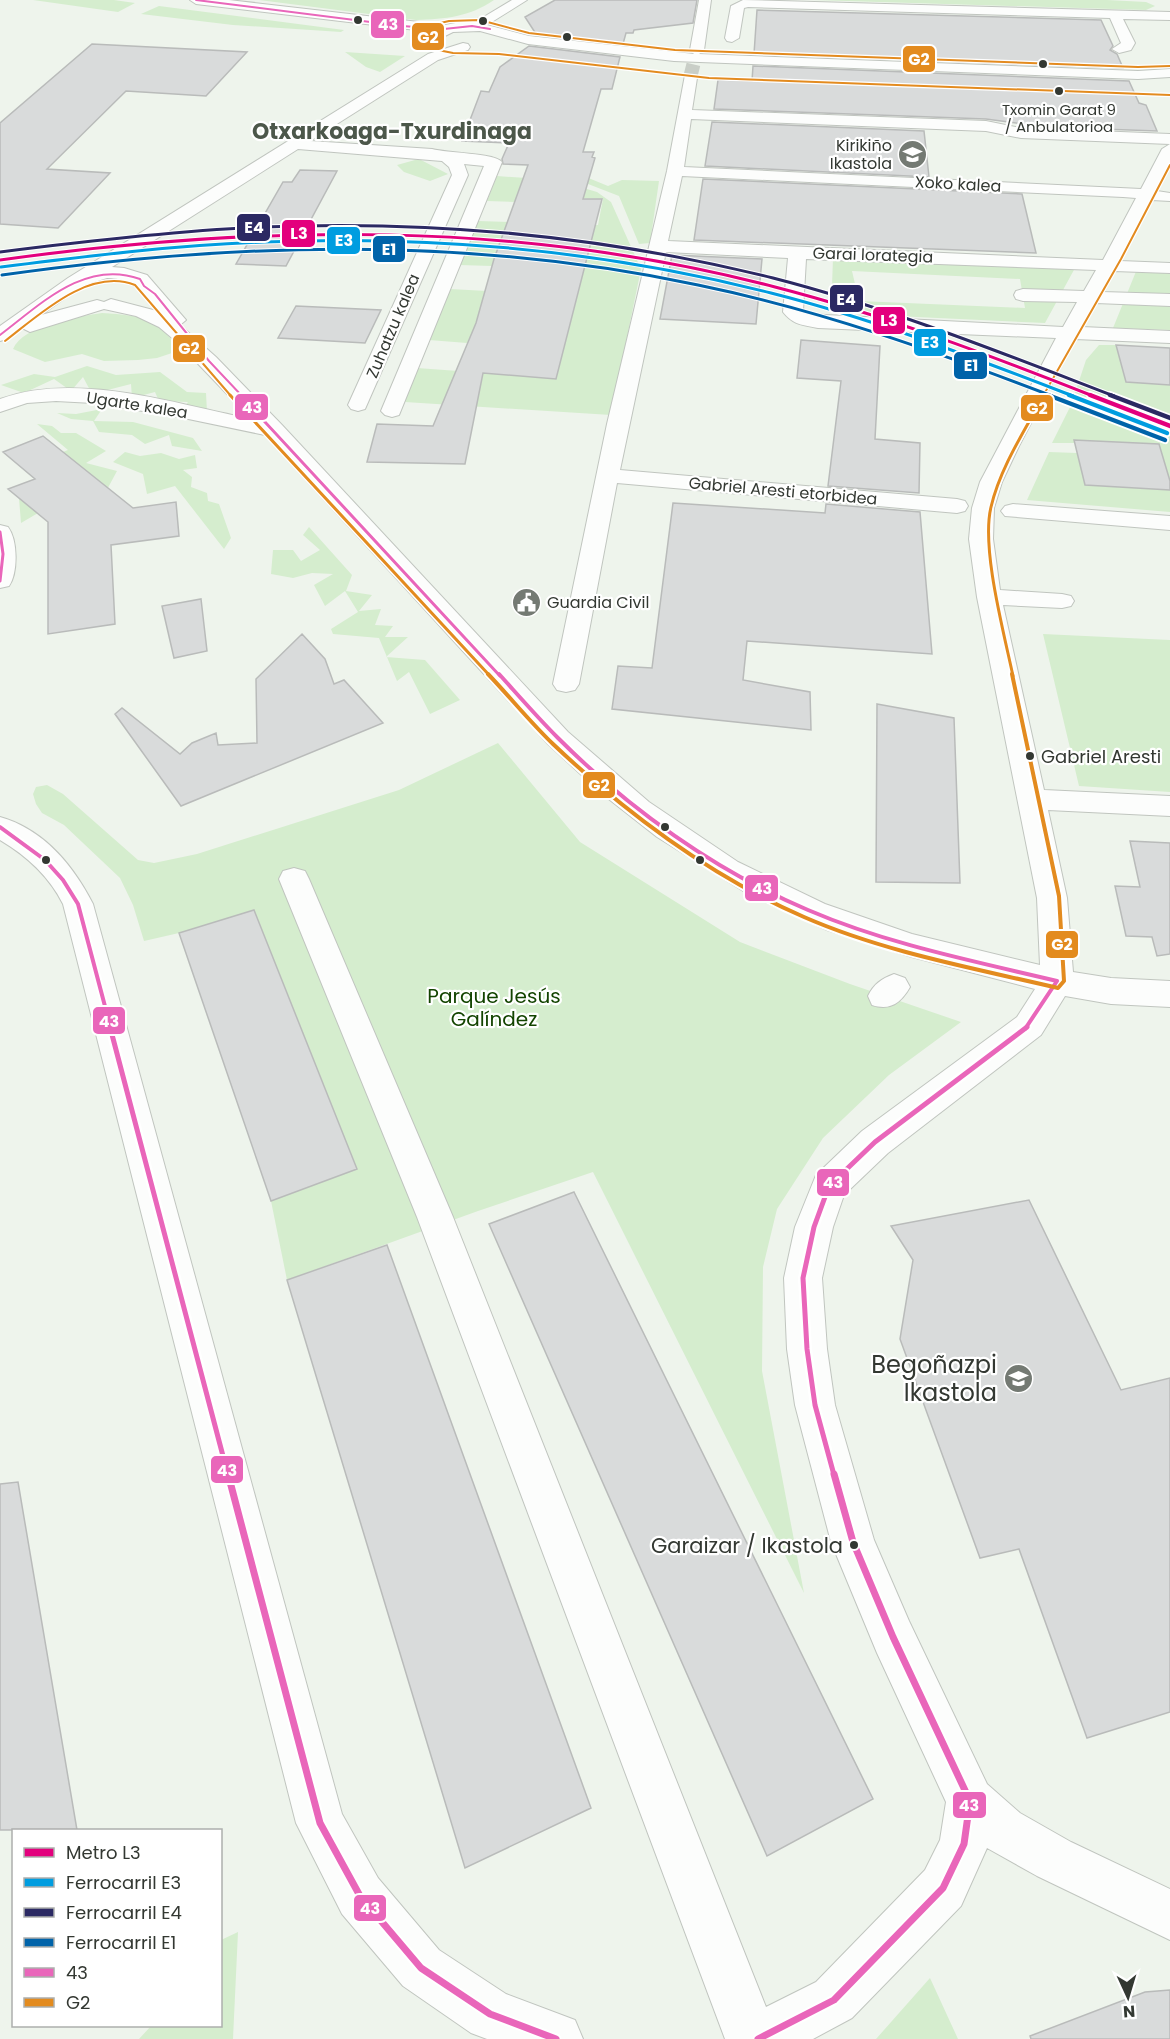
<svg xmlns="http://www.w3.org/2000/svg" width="1170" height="2039" font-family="Poppins,sans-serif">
<rect width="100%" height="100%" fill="#eef4ec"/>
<path fill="#d5edce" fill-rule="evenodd" d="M33 0H114L135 3 118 12Z
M259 0H494C469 17 446 19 416 20Z
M814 0H1107L1146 2 1155 6 1146 10Z
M159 6 344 30 341 32 233 25 141 14Z
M345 52 405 56 380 72 366 67Z
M415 160H421L448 174 430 181 404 172 397 165Z
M497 176 556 180 597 192 611 202 641 269 611 415 405 402 417 368 556 378 566 339 472 333 467 343 429 340 450 289 577 296 492 266 459 265 478 221 598 225 603 199 518 196 515 202 487 201Z
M570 177H586L608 186 622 180 659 181 650 243 639 244 619 196Z
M833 258 1075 268 1045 323 831 313ZM852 271 1020 279 1025 308 859 301Z
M1137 269 1170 271V330L1113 328Z
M102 313C145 316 153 317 181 350L157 358 138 360 104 361 82 354 45 362 13 349C23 325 79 316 102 313Z
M1099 345H1116L1126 382 1170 385V481L1158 444 1075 440V443H1052L1071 405 1086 360Z
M87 366 116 375 160 372 187 392 206 393 207 412 184 407 188 402 159 401 155 392 132 398 131 384 92 394 83 377 71 391 54 379 24 393 1 385 34 374 55 377Z
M102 409 94 421 133 422 193 438 202 451 172 446 169 435 145 444 132 435 99 432 93 421 71 419 57 413 76 414Z
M37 424 52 426 61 433H76L106 451 86 463 117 471 103 497 50 506 21 523 19 498 28 506 96 479 37 462 68 450Z
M125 452 140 456 161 453 179 459 195 455 197 468 183 470 192 477 191 487 207 493 208 501 219 504 231 538 224 549 175 486 147 494 143 474 113 462Z
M1049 452 1077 453 1085 485 1170 490V512L1027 500Z
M309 527 352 575 346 591 372 595 359 611 381 609 375 625 393 626 385 637H408L386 657 425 660 460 700 430 714 409 672 397 681 379 638 333 634 331 629 358 612 345 591 325 606 314 585 333 574 312 573 293 578 271 574 273 550H293L301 561 320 550 303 535Z
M1043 634 1170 640V792L1079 786Z
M498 743 580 842 740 942 850 984 961 1022 889 1075 823 1138 777 1209 763 1267 762 1371 804 1593 593 1172 478 1211 287 1280 271 1201 357 1169 254 911 179 933 144 941 133 905 120 878 64 825 42 813 36 804 33 794 36 787 47 785 63 794 138 860 154 863 197 854 399 790Z
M238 1932 233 2039H139L151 2026H220L221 1940Z
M930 1978 958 2039H876Z"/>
<path fill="#d9dbdb" stroke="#b9bbba" stroke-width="1.5" d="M555 0H697L693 23 634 30 633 33H626L623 44 536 34 525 17Z
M757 10 1101 20 1113 46 1110 50 1117 54 1123 68 754 54Z
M92 44 247 52 206 96 126 91 47 169 110 173 58 228 0 224V123Z
M529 46 620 57 612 89H601L583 152H594L592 157 595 158 583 199H602L556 379 483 373 465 464 367 462 377 424 433 426 476 323 494 259 528 165 503 164 502 159 509 143 462 141 481 91 489 92 500 67Z
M753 66 1129 81 1139 103 1146 105 1157 131 1045 127 986 119 714 109 718 80 752 81Z
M712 122 924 131 929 177 705 166Z
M300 170 337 171 286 266 236 264 283 182H292Z
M703 179 1022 194 1036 253 694 240Z
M672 255 762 259 756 324 660 319Z
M296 306 381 310 365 343 278 338Z
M801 340 880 346 875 439 920 443 919 493 828 486 841 381 797 378Z
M1116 345 1170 348V385L1126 382Z
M43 436 133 508 176 502 179 536 111 545 115 624 48 634V522L8 489 35 479 3 452Z
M1074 440 1159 444 1170 481V490L1085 485Z
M673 503 825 513 826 504 920 512 932 654 747 641 743 680 810 692 811 730 612 709 618 666 652 668Z
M201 599 207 651 174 658 162 606Z
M302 634 325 659 334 684 344 680 383 723 181 806 115 714 122 708 180 754 192 743 216 733 218 745 257 743 256 679Z
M877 704 954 718 960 883 876 882Z
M1130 841 1170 843V954L1157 956 1152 937 1126 936 1115 886 1140 887Z
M254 910 357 1169 271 1201 179 933Z
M574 1192 873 1799 767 1856 489 1224Z
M1029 1200 1121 1390 1170 1378V1712L1087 1738 1019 1549 980 1558 900 1339 913 1260 891 1226Z
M387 1245 591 1808 465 1868 287 1280Z
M18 1482 77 1830H0V1484Z
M1170 1990V2039H1031L1030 2036 1145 1992Z"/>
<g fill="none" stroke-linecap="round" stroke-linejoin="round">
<path stroke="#c9cec7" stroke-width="14" stroke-dasharray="14 8" stroke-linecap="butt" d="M690 78 697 50"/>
<defs>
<path id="minor" d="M190 0H229L445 25 482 18 512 0H527L487 25 529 36 694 54 690 50 699 0H711L704 50 699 54 1138 71 1170 69V77L1138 79 674 61 528 44 480 31 453 32 443 37 445 42 438 46 433 45 428 36 433 32 196 4Z
M743 0 1170 12V20L1123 19 1135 43 1131 50 1119 53 1112 49 1121 43 1110 18 748 7 744 8 739 38 732 42 727 41 725 38 731 6Z
M463 43 468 44 470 47 468 50 438 60 310 141 432 149C446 153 495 153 502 162L399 415 392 417 385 415 381 411 484 166 464 164 468 175 365 409 358 411 351 409 348 405 452 175 449 167 442 161 298 149 112 267 124 268 147 275 186 320 180 325 216 357 282 425 568 732 649 802 738 862 825 904 912 934 1040 965 1037 898 977 597 969 539 972 508 980 482 1056 338 818 328C803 325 793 325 783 312L788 258 666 252 620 470 957 499 965 501 968 506 965 511 957 513 617 483 579 684 575 690 566 692 557 690 553 684 607 424 667 171 685 75 690 74 697 78 692 110 986 121 1021 128 1170 134V144L1021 138 986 131 691 119 684 167 1141 189 1162 149 1170 144V164L1157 191 1170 193V201L1152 200 1120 261 1170 263V273L1114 271 1102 292 1170 294V306L1096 303 1082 327 1170 331V343L1075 339 1019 446 1002 482 994 508 993 539 1000 590 1062 594 1071 596 1074 601 1071 606 1062 608 1003 605 1044 790 1170 796V816L1048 810 1067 898 1073 972 1111 978 1170 981V1007L1111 1004 1065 996 1041 1035 888 1153 844 1195 833 1227 822 1278 827 1349 835 1405 874 1540 909 1621 987 1784 1020 1813 1071 1842 1170 1889V1940L1037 1876 987 1848 961 1906 852 2018 813 2039H725L417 1217 279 879 283 871 294 868 305 871 309 879 453 1217 766 2007 816 1982 925 1870 940 1840 946 1802 877 1653 831 1542 795 1405 787 1349 784 1278 795 1227 816 1175 862 1131 1017 1017 1035 989 912 957 827 930 748 894 657 837 601 793 548 744 265 435 174 416 93 403 56 401 27 403 0 412V399C76 371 175 404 251 419L178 343 159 327 136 316 104 309 30 332 22 328 7 339 0 341V326L68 278 428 54ZM682 176 1123 197 1136 198 1103 260 668 241ZM806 259 1096 270 1084 291 1023 289 1016 291 1014 295 1016 299 1023 301 1077 302 1063 327 806 314 803 311ZM107 278C135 278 140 292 157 311L111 299 104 302 97 300 41 315 82 286Z
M1013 504 1170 516V530L1005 516 1001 511 1005 506Z
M0 525 8 527C18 540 18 573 9 586L0 588Z
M0 817C43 829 73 865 93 904L342 1814 378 1878 439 1950 506 1994 575 2020 583 2039H487L471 2033 403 1986 342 1914 296 1823 63 904C49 876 27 856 0 840Z
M894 974 905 978 910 987C901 1003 890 1011 872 1005L868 996C874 984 881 979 894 974Z"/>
</defs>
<use href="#minor" stroke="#c0c5bf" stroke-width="2"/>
<use href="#minor" fill="#fcfdfc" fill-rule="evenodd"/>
<defs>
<path id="bus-1-far4" d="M196 0 402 26 444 29 472 26 490 29
M0 335C41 304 85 259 140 279L144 286 155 294 209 361 242 396"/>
<path id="bus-1-far3" d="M240 395 500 676
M0 532 3 554 0 581"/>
<path id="bus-1-far2" d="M499 674C518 695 537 717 558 738 628 808 715 871 808 910 887 944 973 961 1057 981L1025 1029
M0 827 45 860 63 880 78 904 111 1029"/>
<path id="bus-1-far1" d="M110 1027 228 1475
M834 1475 815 1405 807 1349 803 1278 814 1227 829 1186 875 1142 1027 1027"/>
<path id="bus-1" d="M228 1474 320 1823 360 1896 421 1968 490 2014 556 2039
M758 2039 834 2000 943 1888 964 1844 970 1801 893 1637 853 1542 834 1474"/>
<path id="bus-2-far2" d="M1170 66 1138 67 675 50 529 33 480 20 449 21 436 24 427 38 428 43 438 50 453 53 499 54 709 78 1170 95
M5 341C39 315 89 267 135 285L231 396
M1043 396 1121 259 1170 165"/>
<path id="bus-2-far1" d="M230 395 490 676
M1013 676C1004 633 981 548 991 507 1000 468 1025 430 1044 395"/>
<path id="bus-2" d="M488 674C510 697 530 722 553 744 627 814 710 876 804 917 884 952 973 968 1058 988L1064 981 1059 896 1012 674"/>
</defs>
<use href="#bus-1-far4" stroke="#fff" stroke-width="4.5"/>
<use href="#bus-1-far3" stroke="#fff" stroke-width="6"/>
<use href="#bus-1-far2" stroke="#fff" stroke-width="8"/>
<use href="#bus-1-far1" stroke="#fff" stroke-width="10"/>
<use href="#bus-1" stroke="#fff" stroke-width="11"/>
<use href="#bus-2-far2" stroke="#fff" stroke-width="4.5"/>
<use href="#bus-2-far1" stroke="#fff" stroke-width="6"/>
<use href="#bus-2" stroke="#fff" stroke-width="8"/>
<use href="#bus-1-far4" stroke="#e966ba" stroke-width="2"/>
<use href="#bus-1-far3" stroke="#e966ba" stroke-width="3"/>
<use href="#bus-1-far2" stroke="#e966ba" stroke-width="4"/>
<use href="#bus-1-far1" stroke="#e966ba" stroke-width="5"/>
<use href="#bus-1" stroke="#e966ba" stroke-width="7"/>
<use href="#bus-2-far2" stroke="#e38b1f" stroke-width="2"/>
<use href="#bus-2-far1" stroke="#e38b1f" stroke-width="3"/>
<use href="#bus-2" stroke="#e38b1f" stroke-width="4"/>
<defs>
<path id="rail-1-far1" d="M1 267C88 256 176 245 264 242 434 235 606 251 771 293 874 319 974 358 1073 396"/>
<path id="rail-1" d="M1069 395 1167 433"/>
<path id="rail-2-far1" d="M0 252C87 241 174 231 262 227 433 220 608 237 773 278 890 308 1002 353 1114 396"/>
<path id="rail-2" d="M1110 395 1170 418"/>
<path id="rail-3-far1" d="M2 275C236 242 466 236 698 285 820 310 937 352 1052 396"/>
<path id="rail-3" d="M1048 395 1165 440"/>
</defs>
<use href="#rail-1-far1" stroke="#fff" stroke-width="5"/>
<use href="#rail-1" stroke="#fff" stroke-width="8"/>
<use href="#rail-2-far1" stroke="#fff" stroke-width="5"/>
<use href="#rail-2" stroke="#fff" stroke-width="8"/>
<use href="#rail-3-far1" stroke="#fff" stroke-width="5"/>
<use href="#rail-3" stroke="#fff" stroke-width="8"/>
<use href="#rail-1-far1" stroke="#009de0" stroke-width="3"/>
<use href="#rail-1" stroke="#009de0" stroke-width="4.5"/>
<use href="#rail-2-far1" stroke="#2b2963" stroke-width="3"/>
<use href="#rail-2" stroke="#2b2963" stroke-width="4.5"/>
<use href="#rail-3-far1" stroke="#0063a9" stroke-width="3"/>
<use href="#rail-3" stroke="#0063a9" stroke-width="4.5"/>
<defs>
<path id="metro-1-far1" d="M0 260C260 224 519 220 775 287 884 315 989 355 1093 396"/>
<path id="metro-1" d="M1090 395 1170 426"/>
</defs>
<use href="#metro-1-far1" stroke="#fff" stroke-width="5"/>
<use href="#metro-1" stroke="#fff" stroke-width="8"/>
<use href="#metro-1-far1" stroke="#e3007d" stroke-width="3"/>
<use href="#metro-1" stroke="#e3007d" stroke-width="4.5"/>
</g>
<defs>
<symbol id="school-disc" viewBox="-11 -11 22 22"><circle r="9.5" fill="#747a73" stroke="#fff"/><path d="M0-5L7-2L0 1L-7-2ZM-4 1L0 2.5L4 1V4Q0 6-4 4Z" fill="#fff"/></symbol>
<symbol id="civic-disc" viewBox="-11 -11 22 22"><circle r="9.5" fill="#747a73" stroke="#fff"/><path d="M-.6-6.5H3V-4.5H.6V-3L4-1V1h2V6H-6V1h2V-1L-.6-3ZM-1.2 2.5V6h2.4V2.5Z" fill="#fff"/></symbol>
</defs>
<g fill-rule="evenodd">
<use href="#school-disc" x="896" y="138" width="33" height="33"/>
<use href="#civic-disc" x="510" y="586" width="33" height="33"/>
<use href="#school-disc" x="1002" y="1362" width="33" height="33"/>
</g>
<g fill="#333832" stroke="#fff" stroke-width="2">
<circle cx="358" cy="20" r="5"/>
<circle cx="483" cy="21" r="5"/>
<circle cx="567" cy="37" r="5"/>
<circle cx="1043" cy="64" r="5"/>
<circle cx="1059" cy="91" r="5"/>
<circle cx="1030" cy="756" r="5"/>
<circle cx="665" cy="827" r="5"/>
<circle cx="46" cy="860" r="5"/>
<circle cx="700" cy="860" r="5"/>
<circle cx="854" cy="1545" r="5"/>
</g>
<g text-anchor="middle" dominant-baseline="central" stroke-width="4.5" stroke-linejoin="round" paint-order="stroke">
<g font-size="15" fill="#333832" stroke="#fff">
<text x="1059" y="109">Txomin Garat 9<tspan x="1059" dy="17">/ Anbulatorioa</tspan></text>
</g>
<g font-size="16" fill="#333832" stroke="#fff" text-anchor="end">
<text x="892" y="145">Kirikiño<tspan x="892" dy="18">Ikastola</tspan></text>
<text x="547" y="602" text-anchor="start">Guardia Civil</text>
</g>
<g font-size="16" fill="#333832" stroke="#fff">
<text transform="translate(958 184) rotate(3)">Xoko kalea</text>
<text transform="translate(873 255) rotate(2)">Garai lorategia</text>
<text transform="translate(393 326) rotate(-67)">Zuhatzu kalea</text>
<text transform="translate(137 405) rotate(9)">Ugarte kalea</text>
<text transform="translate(783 491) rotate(5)">Gabriel Aresti etorbidea</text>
</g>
<g font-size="18" fill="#333832" stroke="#fff" text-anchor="start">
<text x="1041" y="756">Gabriel Aresti</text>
</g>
<g font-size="20" fill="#134400" stroke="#fff">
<text x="494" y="996">Parque Jesús<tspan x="494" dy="23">Galíndez</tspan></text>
</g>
<g font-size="21" fill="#333832" stroke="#fff" text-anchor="end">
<text x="843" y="1545">Garaizar / Ikastola</text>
</g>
<g font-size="22" font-weight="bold" fill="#4c574a" stroke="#fff">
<text x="392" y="131">Otxarkoaga-Txurdinaga</text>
</g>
<g font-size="24" fill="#333832" stroke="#fff" text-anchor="end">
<text x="997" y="1364">Begoñazpi<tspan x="997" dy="28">Ikastola</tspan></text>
</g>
</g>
<g stroke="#fff" stroke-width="2">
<rect x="370" y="10" width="35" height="29" rx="6" fill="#e966ba"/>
<rect x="411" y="22" width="34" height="29" rx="6" fill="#e38b1f"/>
<rect x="902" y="45" width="34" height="28" rx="6" fill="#e38b1f"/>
<rect x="236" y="213" width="35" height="29" rx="6" fill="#2b2963"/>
<rect x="281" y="219" width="35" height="29" rx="6" fill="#e3007d"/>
<rect x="326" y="226" width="35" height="29" rx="6" fill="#009de0"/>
<rect x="372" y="235" width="34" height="28" rx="6" fill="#0063a9"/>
<rect x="829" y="284" width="35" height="29" rx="6" fill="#2b2963"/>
<rect x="872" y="306" width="34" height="29" rx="6" fill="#e3007d"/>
<rect x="913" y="328" width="34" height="29" rx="6" fill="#009de0"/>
<rect x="172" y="334" width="34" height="29" rx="6" fill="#e38b1f"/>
<rect x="953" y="351" width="35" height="29" rx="6" fill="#0063a9"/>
<rect x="234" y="393" width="35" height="28" rx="6" fill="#e966ba"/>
<rect x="1020" y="394" width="34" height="28" rx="6" fill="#e38b1f"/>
<rect x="582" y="771" width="34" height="28" rx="6" fill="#e38b1f"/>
<rect x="744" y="874" width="35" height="28" rx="6" fill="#e966ba"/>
<rect x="1045" y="930" width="34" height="29" rx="6" fill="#e38b1f"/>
<rect x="92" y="1006" width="34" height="29" rx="6" fill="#e966ba"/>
<rect x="816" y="1168" width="34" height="29" rx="6" fill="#e966ba"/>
<rect x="210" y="1455" width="34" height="29" rx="6" fill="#e966ba"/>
<rect x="952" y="1791" width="35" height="28" rx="6" fill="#e966ba"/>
<rect x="353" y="1894" width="34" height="28" rx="6" fill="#e966ba"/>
</g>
<g font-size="16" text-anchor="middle" font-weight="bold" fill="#fff">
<text x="388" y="30">43</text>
<text x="428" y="43">G2</text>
<text x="919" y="65">G2</text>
<text x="254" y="233">E4</text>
<text x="299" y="239">L3</text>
<text x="344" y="246">E3</text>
<text x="389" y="255">E1</text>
<text x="846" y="305">E4</text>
<text x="889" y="326">L3</text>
<text x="930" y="348">E3</text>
<text x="189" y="354">G2</text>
<text x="971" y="371">E1</text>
<text x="252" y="413">43</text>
<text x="1037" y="414">G2</text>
<text x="599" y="791">G2</text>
<text x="762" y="894">43</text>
<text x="1062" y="950">G2</text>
<text x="109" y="1027">43</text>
<text x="833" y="1188">43</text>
<text x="227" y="1476">43</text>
<text x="969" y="1811">43</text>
<text x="370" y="1914">43</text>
</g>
<rect x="12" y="1829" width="210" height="198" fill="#ffffff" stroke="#adafad" stroke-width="1.5"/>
<rect x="24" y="1848" width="30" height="9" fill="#e3007d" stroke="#adafad" stroke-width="1.5"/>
<text x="66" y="1859" font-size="18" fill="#333832">Metro L3</text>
<rect x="24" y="1878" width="30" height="9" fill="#009de0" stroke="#adafad" stroke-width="1.5"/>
<text x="66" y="1889" font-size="18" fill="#333832">Ferrocarril E3</text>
<rect x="24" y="1908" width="30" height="9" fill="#2b2963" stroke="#adafad" stroke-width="1.5"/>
<text x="66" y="1919" font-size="18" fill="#333832">Ferrocarril E4</text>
<rect x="24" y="1938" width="30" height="9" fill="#0063a9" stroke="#adafad" stroke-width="1.5"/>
<text x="66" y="1949" font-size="18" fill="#333832">Ferrocarril E1</text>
<rect x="24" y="1968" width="30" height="9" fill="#e966ba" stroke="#adafad" stroke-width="1.5"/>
<text x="66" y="1979" font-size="18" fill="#333832">43</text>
<rect x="24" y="1998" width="30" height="9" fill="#e38b1f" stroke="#adafad" stroke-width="1.5"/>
<text x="66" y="2009" font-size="18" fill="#333832">G2</text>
<g transform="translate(1128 1997) rotate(176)" stroke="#ffffff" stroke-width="4.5" paint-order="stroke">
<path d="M0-4.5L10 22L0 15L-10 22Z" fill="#333832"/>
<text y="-9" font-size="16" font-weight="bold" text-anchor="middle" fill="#333832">N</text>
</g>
</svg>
